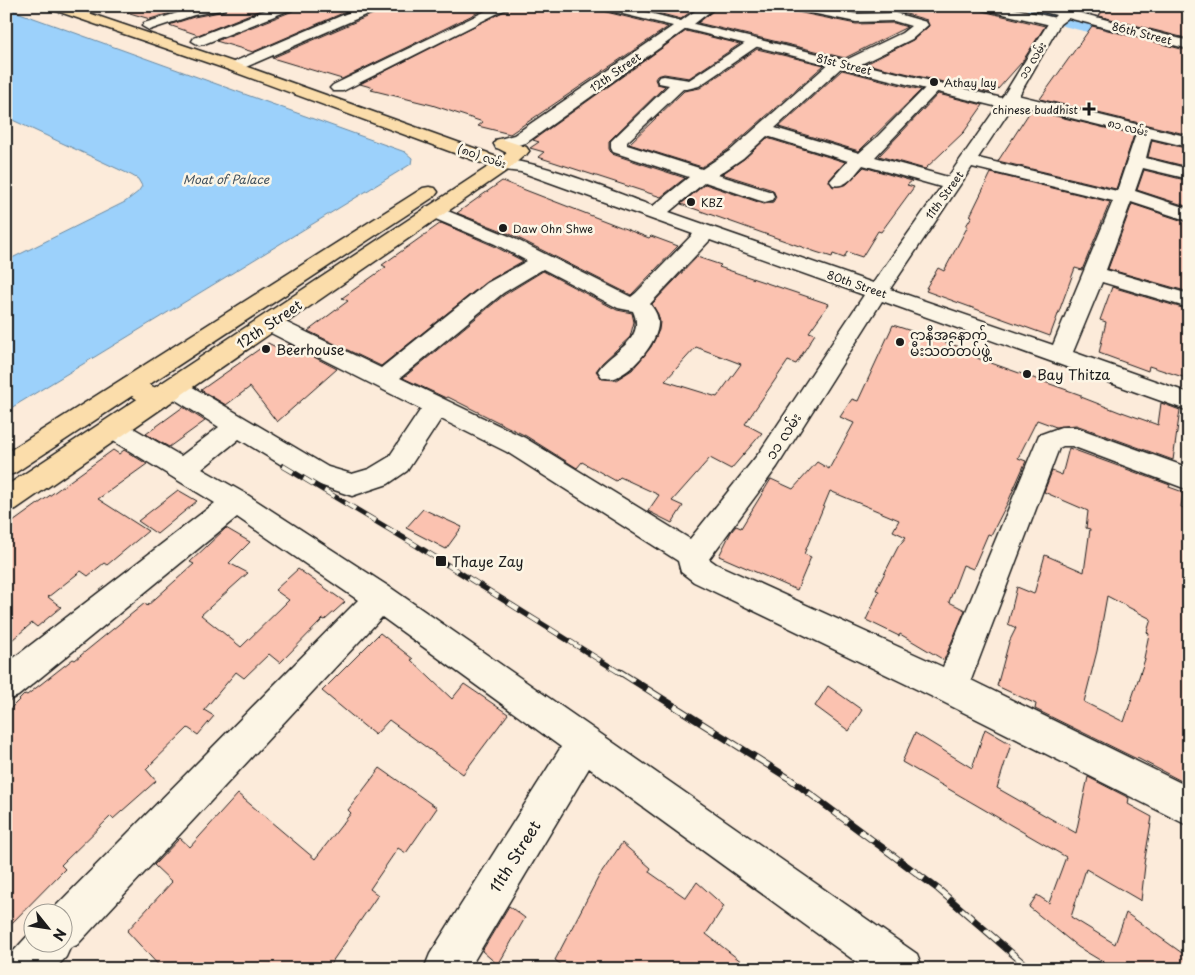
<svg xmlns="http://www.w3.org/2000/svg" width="1195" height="975" font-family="'Playpen Sans','Noto Sans Myanmar',sans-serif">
<rect width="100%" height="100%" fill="#fcebda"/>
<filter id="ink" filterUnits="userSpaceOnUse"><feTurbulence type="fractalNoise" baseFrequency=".02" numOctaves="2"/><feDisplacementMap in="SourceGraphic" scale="10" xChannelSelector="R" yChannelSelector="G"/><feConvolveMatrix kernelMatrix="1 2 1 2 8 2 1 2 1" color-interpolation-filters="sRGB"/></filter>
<g filter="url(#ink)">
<path fill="#9cd1fb" stroke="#6989a2" d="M6 8 405 152 412 158 411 164 6 411V261L125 202 138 192 142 186 138 179 131 175 6 117Z"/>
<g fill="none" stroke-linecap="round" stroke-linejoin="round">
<path fill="#9cd1fb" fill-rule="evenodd" d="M1028 9 1132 35 1134 38 1127 42 1024 16 1022 13Z"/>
</g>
<path fill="#fbc2b0" stroke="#1c1c1c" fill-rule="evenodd" d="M124 6H194L150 19 123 11Z
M229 6H270L198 35 169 25 194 17 225 11Z
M296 6H359L253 52 216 41 293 11Z
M383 6H491L342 79 272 58 380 11Z
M514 6H598L602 11 668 27 510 134 478 126 483 122 432 105 371 90 374 88 360 84Z
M631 6H698L681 19Z
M719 6H789L797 12 856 24 894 23 907 27 845 58 698 23Z
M828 6H978L982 11 1045 26 1022 62 998 89 994 88 991 93 866 64 913 40 929 26 927 20 896 11 856 12Z
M1106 6H1174L1189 10V39L1099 16Z
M1092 26 1189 51V135L1040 99Z
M686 31 740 44 689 78 664 74 657 76 655 79 657 84 665 86 609 141V149L612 154 685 178 661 197 538 157 544 152 530 148 539 142 533 140Z
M757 49 824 65 730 148 702 167 629 144 684 91 700 88Z
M842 70 921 90 859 151 779 127Z
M938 94 983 105 964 132 925 169 879 156Z
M1031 110 1134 135 1116 189 998 161Z
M767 138 845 162 829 180 833 187 847 184 864 167 912 181 907 185 914 187 881 232 878 231 862 257 847 252 844 258 833 254 832 257 816 252 681 204 705 184 764 204 773 202 776 197 773 190 722 174 744 159Z
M1152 140 1189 149V167L1148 157Z
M1144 170 1189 181V207L1137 190Z
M991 173 1110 202 1082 270 1075 268 1050 336 926 291 928 288H926L938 268 944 271 968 226H966L972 216H970Z
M502 181 649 238 651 236 678 246 631 295 510 234 457 213Z
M1132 204 1189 223V292L1108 269Z
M441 223 494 246 523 261 486 282 381 366 308 331 348 301 342 298 386 267 382 265Z
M697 257 721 265 719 267 829 304 809 332 815 334 796 364 788 361 745 424 762 433 731 469 710 458 672 501 683 506 672 523 648 511 659 495 620 477 616 481 582 462 577 468 526 436 448 397 446 398 403 378 504 295 543 271 617 310 632 313 634 322 630 337 602 363 596 371 602 379 616 380 632 370 651 347 659 330 660 322 658 314 652 304ZM696 347 741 364 717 397 665 381Z
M1112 287 1189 310V379L1149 366 1148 371 1099 353 1106 322 1100 320Z
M893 325 978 353 977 358 1081 395V397L1122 413V412L1158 425 1161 403 1180 410 1173 460 1076 425 1056 427 1037 420 1018 458 1026 461 1008 502 991 535 988 534 973 569 963 565 949 602 965 610 944 660 900 634 899 636 866 620 879 591 876 590 898 547 906 537 893 531 899 520 830 491 804 554 811 557 797 590 719 556 731 532 736 526 741 528 771 479 793 489 817 462 829 469 854 423 840 417 852 399 858 401Z
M268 343 282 350 289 344 337 369 277 422 250 387 226 405 201 390Z
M183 407 205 421 169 447 146 434Z
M1069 448 1170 485 1169 487 1183 492 1181 507 1189 510V785L1137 758V759L1035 709 1036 704 997 686 1009 642 1016 628 1008 624 1017 587 1034 594 1045 555 1084 572 1090 529 1086 528 1088 511 1044 492 1052 471 1062 475ZM1107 596 1151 619 1147 632 1149 634 1144 658 1145 659 1124 722 1084 702 1097 651Z
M113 450 119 454 124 450 147 464 98 499 148 531 107 565 104 563 88 576 81 571 48 597 61 607 37 627 32 623 6 645V527Z
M178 490 197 501 157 534 138 521Z
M423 509 462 527 446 549 406 528Z
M226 528 250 542 229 563 248 573 201 615 241 647 289 600 275 590 298 569 345 602 325 620 323 619 280 663 269 654 244 678 236 672 204 710 214 716 198 735 188 728 146 769 156 781 113 819 111 816 61 865 65 869 6 929V713L25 694 27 695 73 659 75 660 145 603 147 606 194 564 190 562Z
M380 633 413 659 411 660 452 699 464 684 508 714 463 774 389 720 375 735 322 691Z
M828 686 862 710 849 731 815 706Z
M985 729 1011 744 997 788 1076 833 1088 777 1129 798 1128 804 1152 817 1144 864 1145 865 1141 901 1086 869 1071 917 1115 944 1126 913 1189 958V969H1107L1108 965 1078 947 1029 907 1037 895 1049 903 1066 857 902 762 915 733 972 768Z
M380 768 437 808 406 853 398 848 370 889 378 895 327 969H162L127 931 172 882 154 865 180 838 190 847 238 794 315 859 351 813 348 810Z
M622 843 651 868 649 872 686 898 697 882 724 906 706 934 751 969H566L555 960 598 878Z
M509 906 525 918 498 965 482 951Z"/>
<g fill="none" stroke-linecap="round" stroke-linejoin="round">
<defs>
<path id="street" d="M201 6H227L225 9 194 15 149 30 142 26 144 23Z
M276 6H294L292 9 204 44 199 45 192 41 194 38Z
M364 6H381L379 9 239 70H229L227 67 229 64Z
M496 6H512L343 91H333L330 88 333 85Z
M791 6H817L856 14 895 13 926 22 928 25 912 39 853 68 848 69 842 67 775 128 859 153 876 138 930 83H940L942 86 940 89 875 157 948 177 1001 101 1003 100 1001 98 1004 95 1009 93 1189 137V147L1151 138 1146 158 1189 169V179L1143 168 1135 191 1189 209V221L1131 202 1106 270 1189 294V308L1102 282 1073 352 1189 393V411L882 301 777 467 709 559 716 564 943 667 1039 435 1061 427H1075L1189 468V490L1072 446H1063L1059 448 971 680 1189 787V826L939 700 694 582 681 572 678 561 507 452 441 419 407 471 388 484 352 496 308 481 239 439 202 469 246 494 391 588 917 954 923 969H866L589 768 469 969H424L430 954 561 747 382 617 77 945 70 948 66 957 55 969H6L11 954 32 931V942H62V912H50L358 600 237 517 18 696 6 701V664L215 503 105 436 101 429 105 422 114 420 123 422 181 456 219 427 166 394 163 388 166 382 175 379 184 382 328 467 352 474 369 469 389 457 421 409 261 328 258 323 261 318 269 316 277 318 381 368 487 283 527 261 495 244 426 215 424 211 426 207 433 205 509 236 631 297 636 293 693 234 521 172 497 169 494 165 497 161C525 154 621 195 653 206L689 177 613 152 611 148V141L669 85 659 83 657 80 659 77 664 76 689 80 750 40H760L762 43 699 86 687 89H683L627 142V145L702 169 731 150 833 60 838 59 844 61 902 33 911 26 894 21 856 22 797 10ZM1014 104 1136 134 1117 191 978 158ZM767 136 848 161 830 181 833 185C847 188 854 175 863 165L941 187 873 283 669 212 705 182 758 200 765 202 772 200 774 196 772 192 718 175 743 158ZM972 167 1113 201 1053 345 890 289ZM710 240 864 295 759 453 690 539 525 438 400 378 503 293 543 269 618 308 633 311C647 341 610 351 598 371L602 377C607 378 611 380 617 377 634 370 659 341 658 322 658 315 654 309 650 304Z
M980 6H1003L1060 19 1061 22 1055 26 982 9Z"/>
<path id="secondary" d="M600 6H622L681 21 702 6H717L694 24 1002 98 1049 22 1056 15 1033 9 1031 6H1053L1189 41V49L1068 18 1060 24 1014 104 1011 107 1006 109 686 29 526 143 502 149 496 148 494 144 496 140 514 135 673 26 602 9Z"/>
<path id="primary" d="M49 6H68L239 64 488 153 491 157 488 161 482 162 476 161 229 70 51 9Z
M520 146 526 147 529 151 509 169 16 509 6 512V486L497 161 514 147Z
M429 187 435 188 438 192 435 196 15 473 6 476V453L423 188Z"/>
<path id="highway" d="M502 139 526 147 529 151 526 155C517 157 499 152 494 144L496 140Z
M482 152 509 161 512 165 509 169 503 170 476 161 473 157 476 153Z
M132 377 167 393 170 399 167 405C164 406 161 407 159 408 149 408 125 393 120 385L123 379Z"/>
</defs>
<use href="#street" stroke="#1c1c1c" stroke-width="3"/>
<use href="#secondary" stroke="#1c1c1c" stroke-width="3"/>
<use href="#primary" stroke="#1c1c1c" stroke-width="3"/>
<use href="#highway" stroke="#1c1c1c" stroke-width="3"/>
<use href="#street" fill="#fcf5e5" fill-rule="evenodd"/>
<use href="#secondary" fill="#fcf5e5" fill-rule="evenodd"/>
<use href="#primary" fill="#fbddab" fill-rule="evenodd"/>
<use href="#highway" fill="#fbddab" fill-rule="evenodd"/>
<defs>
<path id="rail-far1" d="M283 466 414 544 622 674"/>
<path id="rail" d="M620 672 790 779 938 889 1030 969"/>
</defs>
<use href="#rail-far1" stroke="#1c1c1c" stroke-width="5.5"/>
<use href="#rail" stroke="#1c1c1c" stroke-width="7"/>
<use href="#rail-far1" stroke="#fcf5e5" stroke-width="4" stroke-dasharray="12" stroke-linecap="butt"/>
<use href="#rail" stroke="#fcf5e5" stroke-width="5" stroke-dasharray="16" stroke-linecap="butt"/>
</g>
</g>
<g fill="#1c1c1c" stroke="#fcf5e5" stroke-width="2">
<circle cx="934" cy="82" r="5"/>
<path d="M1086.5 101.5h5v5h5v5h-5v5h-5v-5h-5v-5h5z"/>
<circle cx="691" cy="202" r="5"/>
<circle cx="503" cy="228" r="5"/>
<circle cx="900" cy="342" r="5"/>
<circle cx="266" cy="349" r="5"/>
<circle cx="1027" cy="374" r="5"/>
<rect x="435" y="555" width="12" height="12" rx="2.5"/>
</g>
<g text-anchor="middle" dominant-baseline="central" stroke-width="5" stroke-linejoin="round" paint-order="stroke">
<g font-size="11" fill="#1c1c1c" stroke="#fcf5e5">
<text transform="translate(1142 33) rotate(14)">86th Street</text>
<text transform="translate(1032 60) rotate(-58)">၁၁ လမ်း</text>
<text transform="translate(844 64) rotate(14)">81st Street</text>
<text transform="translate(615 72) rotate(-35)">12th Street</text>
<text transform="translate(1128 127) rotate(14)">၈၁ လမ်း</text>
<text transform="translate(482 156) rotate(19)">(၈၀) လမ်း</text>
<text transform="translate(944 195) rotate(-54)">11th Street</text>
<text transform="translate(857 284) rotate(19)">80th Street</text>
</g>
<g font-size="11" fill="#1c1c1c" stroke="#fcf5e5" text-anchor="start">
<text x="944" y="82">Athay lay</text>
<text x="1078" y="109" text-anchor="end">chinese buddhist</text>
<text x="701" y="202">KBZ</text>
<text x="513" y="228">Daw Ohn Shwe</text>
</g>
<g font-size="12" font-style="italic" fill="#42525f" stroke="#fcf5e5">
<text x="226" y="179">Moat of Palace</text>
</g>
<g font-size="14" fill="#1c1c1c" stroke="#fcf5e5">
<text transform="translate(269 324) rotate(-34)">12th Street</text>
<text transform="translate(783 436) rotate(-57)">၁၁ လမ်း</text>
</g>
<g font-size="14" fill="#1c1c1c" stroke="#fcf5e5" text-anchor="start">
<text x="910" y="334">ဌာနီအနောက်<tspan x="910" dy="16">မီးသတ်တပ်ဖွဲ့</tspan></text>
<text x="276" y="349">Beerhouse</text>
<text x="1037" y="374">Bay Thitza</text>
<text x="452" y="561">Thaye Zay</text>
</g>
<g font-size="16" fill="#1c1c1c" stroke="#fcf5e5">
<text transform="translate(514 856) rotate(-58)">11th Street</text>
</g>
</g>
<rect width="1195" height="975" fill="none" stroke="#fcf5e5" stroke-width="25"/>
<rect x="12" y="12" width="1170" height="950" fill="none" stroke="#1c1c1c" stroke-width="2" filter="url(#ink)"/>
<g transform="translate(48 928) rotate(120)"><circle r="24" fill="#fcf5e5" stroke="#a29e95"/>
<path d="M0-4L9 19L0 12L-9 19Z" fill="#1c1c1c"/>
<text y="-8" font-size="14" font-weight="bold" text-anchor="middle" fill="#1c1c1c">N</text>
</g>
</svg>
